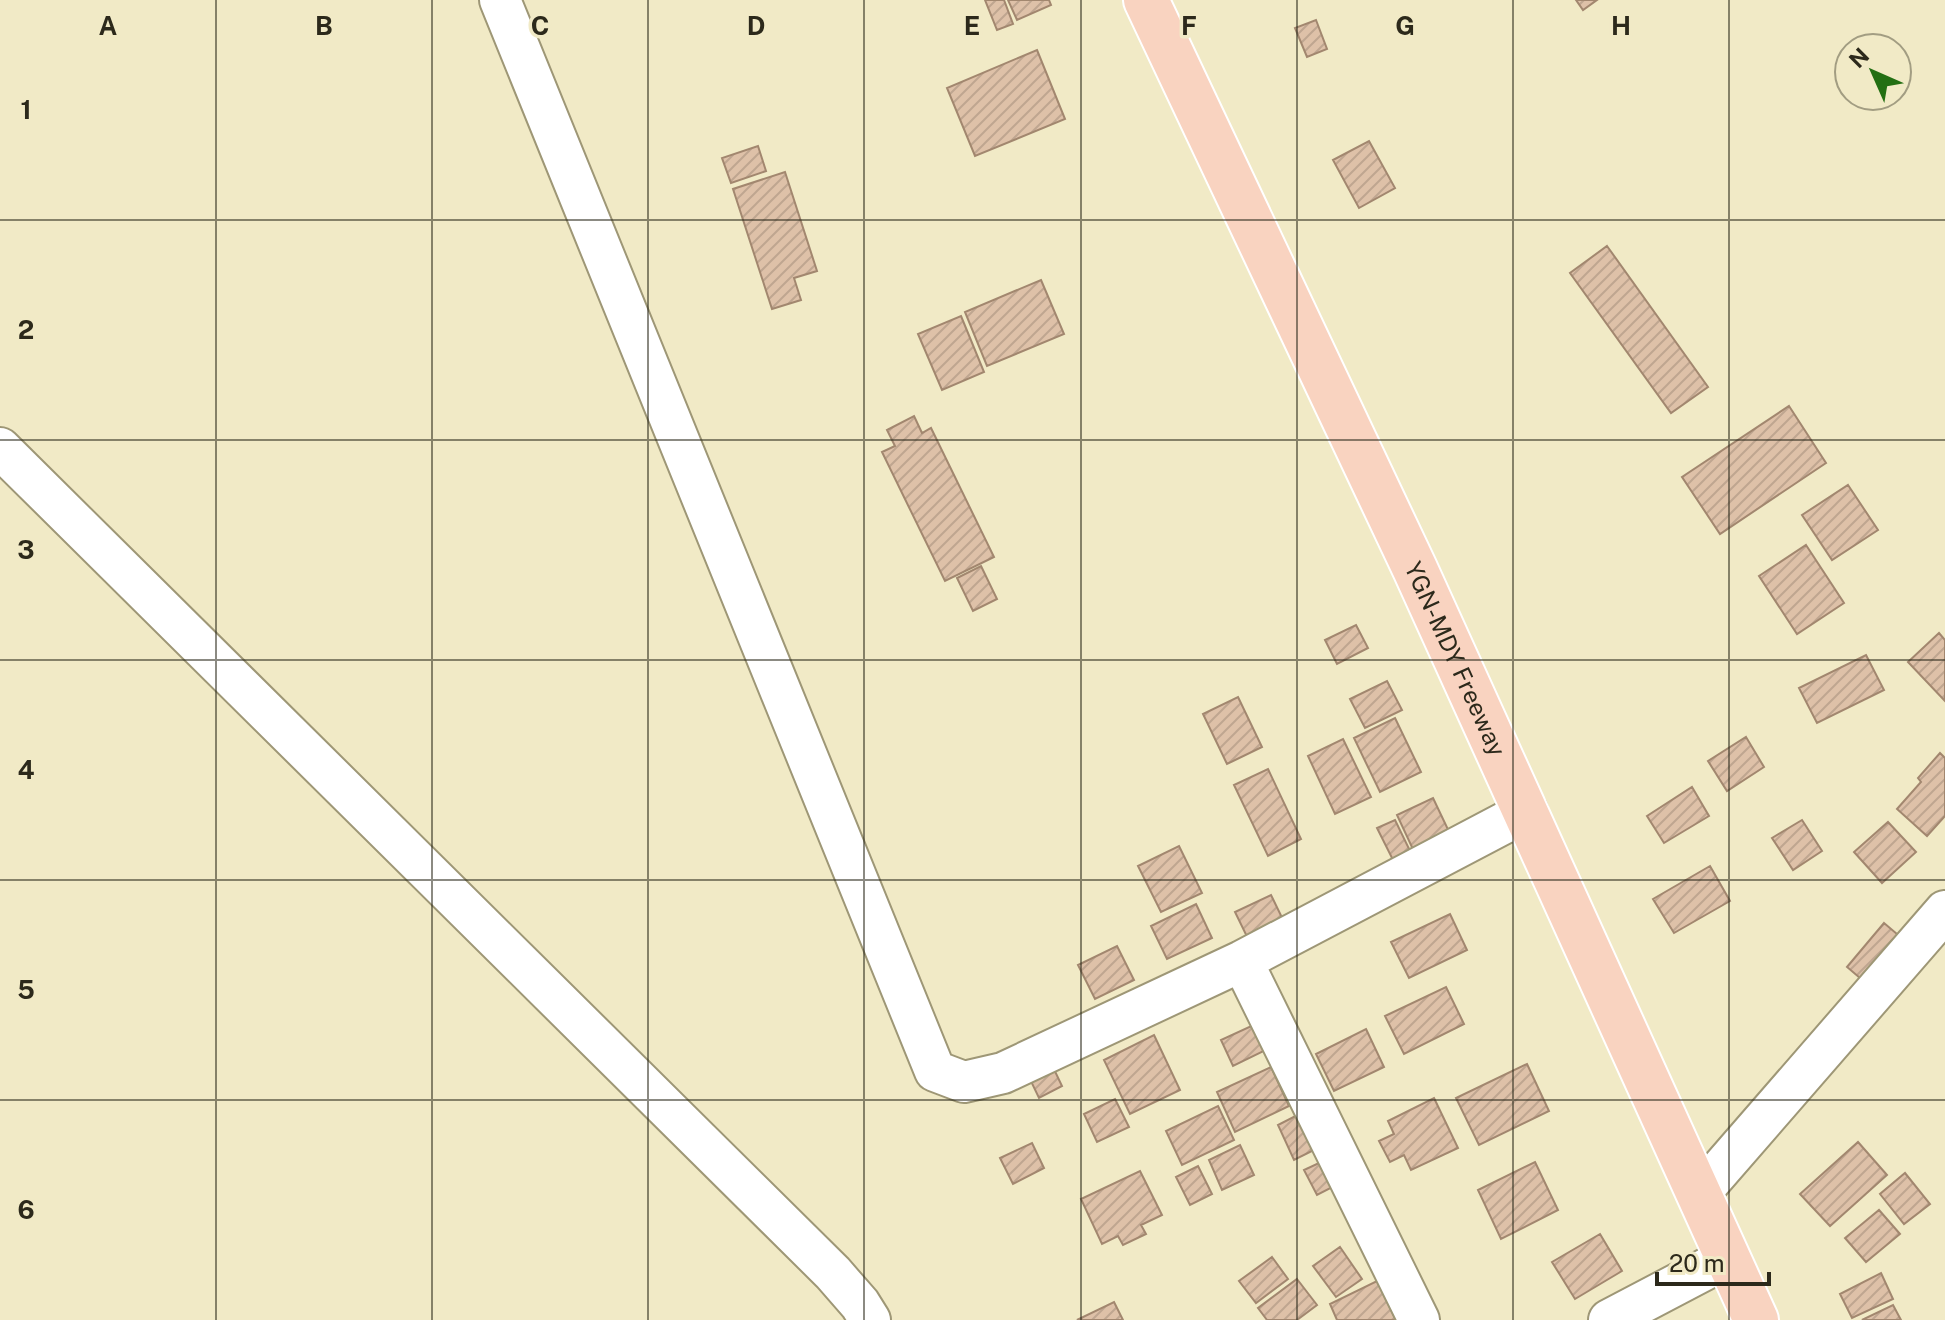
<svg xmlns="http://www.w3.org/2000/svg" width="1945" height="1320" font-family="'Public Sans',sans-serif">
<defs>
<pattern id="building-hatch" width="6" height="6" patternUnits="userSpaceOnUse" patternTransform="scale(2)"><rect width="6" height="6" fill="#dec1a8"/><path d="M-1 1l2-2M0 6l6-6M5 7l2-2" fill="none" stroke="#bfa690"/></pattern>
</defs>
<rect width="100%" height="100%" fill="#f1eac6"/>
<path fill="url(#building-hatch)" stroke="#a2876f" stroke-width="2" d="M985 0H1004L1013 24 997 30Z
M1008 0H1049L1051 5 1017 20Z
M1576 0H1597L1583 10Z
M1316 20 1327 49 1307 57 1295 28Z
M1037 50 1065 119 975 156 947 88Z
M1369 141 1395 188 1359 208 1333 160Z
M758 146 766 171 731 183 722 158Z
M785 172 817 271 794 278 801 300 772 309 733 189Z
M1607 246 1708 387 1671 413 1570 273Z
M1041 280 1064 334 987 366 965 312Z
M961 316 984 372 942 390 918 334Z
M1789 406 1826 463 1720 534 1682 477Z
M914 416 922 433 931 428 994 557 945 581 882 452 895 446 887 430Z
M1848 485 1878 530 1832 560 1802 515Z
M1806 545 1844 603 1797 634 1759 576Z
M981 566 997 599 973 611 957 578Z
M1356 625 1368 648 1337 664 1325 640Z
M1939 633 1945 640V701L1908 662Z
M1866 655 1884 690 1817 723 1799 688Z
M1387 681 1402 710 1365 728 1350 699Z
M1238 697 1262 747 1227 764 1203 714Z
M1395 718 1421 772 1380 792 1354 738Z
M1746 737 1764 767 1727 791 1708 761Z
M1343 739 1371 797 1335 814 1308 756Z
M1940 753 1945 758V816L1927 836 1897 809 1921 782 1918 778Z
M1268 769 1301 839 1268 856 1234 785Z
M1692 787 1709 816 1664 843 1647 816Z
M1433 798 1453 840 1417 858 1397 815Z
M1395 820 1413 857 1396 866 1377 828Z
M1802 820 1822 851 1793 870 1772 838Z
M1888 822 1916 852 1882 883 1854 852Z
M1179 846 1202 893 1161 912 1138 866Z
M1710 866 1730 901 1674 933 1653 899Z
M1271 895 1289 932 1253 949 1235 912Z
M1196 904 1212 938 1167 959 1151 926Z
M1450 914 1467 950 1409 978 1391 942Z
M1884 923 1910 945 1873 989 1847 967Z
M1117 946 1134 980 1095 999 1078 965Z
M1446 987 1464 1024 1404 1054 1385 1016Z
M1260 1022 1272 1047 1233 1066 1221 1040Z
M1366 1029 1384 1067 1334 1091 1316 1054Z
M1154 1035 1180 1090 1130 1114 1104 1060Z
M1051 1063 1062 1086 1039 1098 1028 1075Z
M1527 1064 1549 1111 1479 1145 1456 1098Z
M1271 1067 1289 1106 1235 1132 1217 1092Z
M1434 1098 1458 1148 1411 1170 1404 1155 1390 1162 1379 1141 1394 1134 1388 1121Z
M1115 1099 1129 1127 1097 1142 1084 1114Z
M1218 1106 1234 1140 1182 1165 1166 1131Z
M1309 1109 1326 1144 1294 1160 1278 1125Z
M1858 1142 1887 1175 1830 1226 1800 1194Z
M1032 1143 1044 1168 1013 1184 1000 1158Z
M1240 1145 1254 1175 1222 1190 1209 1160Z
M1336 1155 1348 1179 1317 1195 1304 1170Z
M1535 1162 1558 1210 1501 1239 1478 1190Z
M1198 1166 1212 1194 1190 1205 1176 1177Z
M1140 1171 1162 1215 1141 1225 1146 1234 1123 1245 1118 1236 1102 1244 1081 1199Z
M1905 1173 1930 1204 1904 1224 1880 1194Z
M1879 1210 1900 1234 1866 1262 1845 1238Z
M1600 1234 1622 1271 1575 1299 1552 1262Z
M1340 1247 1362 1279 1336 1297 1313 1266Z
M1272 1257 1288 1279 1256 1303 1239 1281Z
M1881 1273 1893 1299 1852 1318 1840 1294Z
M1297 1279 1317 1305 1297 1320H1267L1258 1308Z
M1377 1281 1396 1320H1337L1330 1304Z
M1114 1302 1123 1320H1077Z
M1893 1305 1901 1320H1862Z"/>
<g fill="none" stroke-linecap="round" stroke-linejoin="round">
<defs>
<path id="street" d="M500 0 935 1071 964 1082 1003 1073 1242 961 1527 811
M0 448 833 1273 860 1304 870 1320
M1242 961 1419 1320
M1700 1193 1945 911
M1609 1320 1727 1258"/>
<g id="primary">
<path id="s1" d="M1146 0 1415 569 1756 1320"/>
</g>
</defs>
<use href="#street" stroke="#9e9776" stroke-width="44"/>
<use href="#primary" stroke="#fff" stroke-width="48"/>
<use href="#street" stroke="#fff" stroke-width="40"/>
<use href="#primary" stroke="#f9d3c0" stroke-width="44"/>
</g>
<path fill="none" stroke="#2c291b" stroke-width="2" stroke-opacity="0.55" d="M216 0V1320M432 0V1320M648 0V1320M864 0V1320M1081 0V1320M1297 0V1320M1513 0V1320M1729 0V1320M0 220H1945M0 440H1945M0 660H1945M0 880H1945M0 1100H1945"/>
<g text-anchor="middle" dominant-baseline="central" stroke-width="7" stroke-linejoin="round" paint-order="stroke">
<g font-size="24" fill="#2c291b" stroke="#f1eac6">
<text stroke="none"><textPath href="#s1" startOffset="728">YGN-MDY Freeway</textPath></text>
</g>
</g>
<g font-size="26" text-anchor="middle" font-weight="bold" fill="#2c291b" stroke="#f1eac6" stroke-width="7" stroke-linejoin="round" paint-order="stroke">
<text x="108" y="35">A</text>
<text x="324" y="35">B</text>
<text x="540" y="35">C</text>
<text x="756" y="35">D</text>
<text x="972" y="35">E</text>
<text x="1189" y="35">F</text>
<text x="1405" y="35">G</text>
<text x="1621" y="35">H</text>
<text x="26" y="119">1</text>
<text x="26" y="339">2</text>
<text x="26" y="559">3</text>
<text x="26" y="779">4</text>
<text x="26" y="999">5</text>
<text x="26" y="1219">6</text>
</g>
<g transform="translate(1873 72) rotate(315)"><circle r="38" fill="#f1eac6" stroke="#a29d82" stroke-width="2"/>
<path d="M0-6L14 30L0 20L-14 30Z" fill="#236f13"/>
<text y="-12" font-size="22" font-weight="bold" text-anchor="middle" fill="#2c291b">N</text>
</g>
<path d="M1657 1272v12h112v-12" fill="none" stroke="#2c291b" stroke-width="4"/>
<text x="1669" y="1272" font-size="24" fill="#2c291b" stroke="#f1eac6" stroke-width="6" paint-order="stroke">20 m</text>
</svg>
